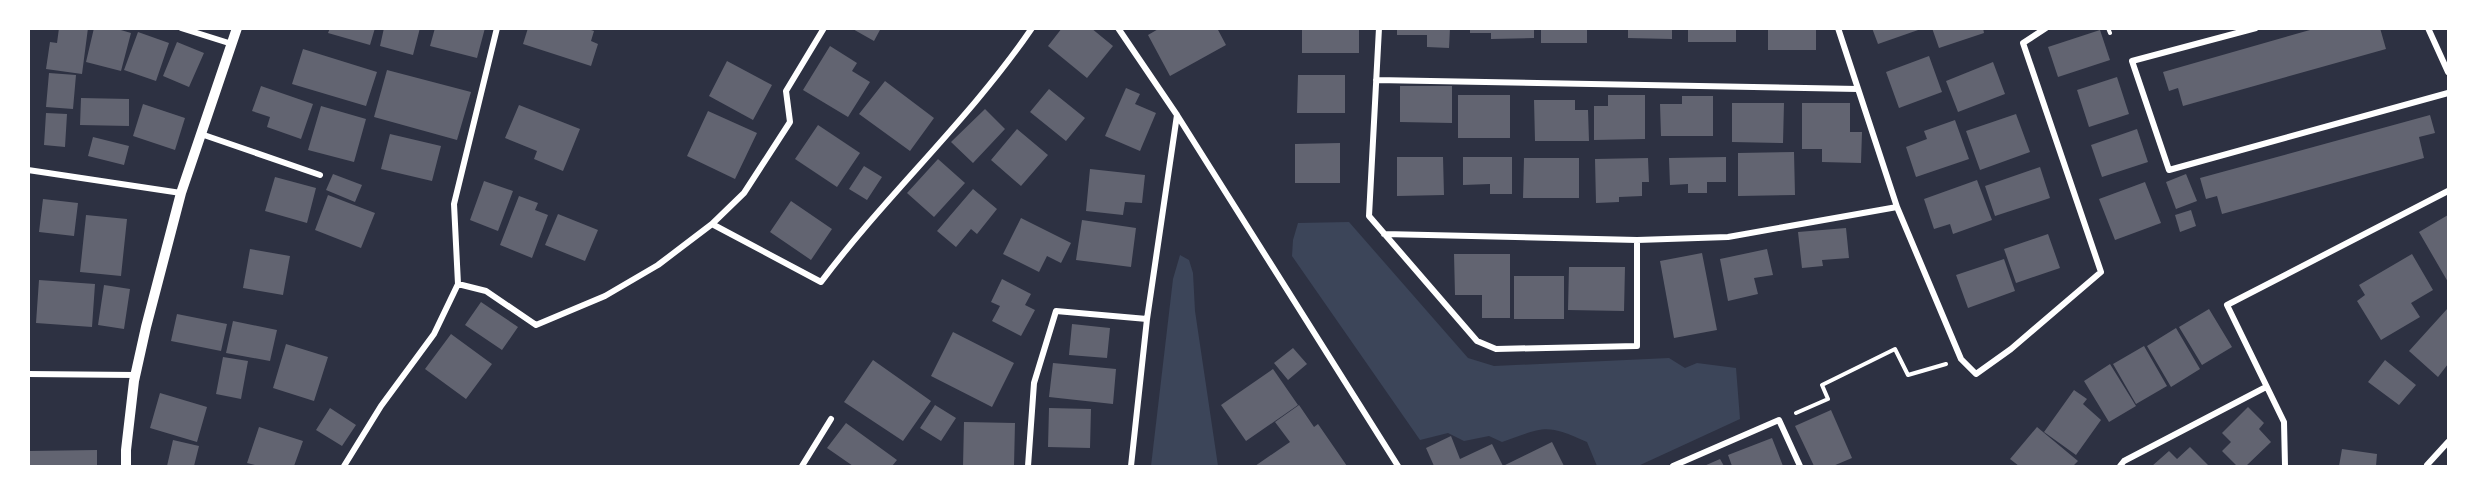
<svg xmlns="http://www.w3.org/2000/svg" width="2477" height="495" font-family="'DM Sans',sans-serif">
<rect width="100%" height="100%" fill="#2d3142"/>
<path fill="#3c4559" d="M1349 222 1468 358 1494 366 1669 358 1685 368 1697 363 1736 368 1740 419 1638 466H1597L1587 442C1545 423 1545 427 1502 442L1489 436 1464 441 1448 433 1420 440 1292 256 1293 240 1298 223Z
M1180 255 1189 260 1193 273 1195 311 1218 466H1151L1173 279Z"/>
<path fill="#626471" d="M59 28H88L82 74 46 69 50 42 57 43Z
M94 28H114L131 33 121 71 86 62Z
M330 28H375L370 45 328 33Z
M384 28H420L413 55 380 46Z
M435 28H485L477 58 430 46Z
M528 28H585L594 31 591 41 598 44 591 66 523 44Z
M851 28H881L874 41Z
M1062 28H1091L1113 46 1087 78 1048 46Z
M1160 28H1217L1226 45 1170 76 1148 35Z
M1302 28H1359V53H1302Z
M1397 28H1450L1449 48 1427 47V35H1397Z
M1470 28H1534V38L1491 39V33H1470Z
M1541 28H1587V43H1541Z
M1628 28H1672V39L1628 38Z
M1688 28H1736V42H1688Z
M1768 28H1816V50H1768Z
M1872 28H1920L1921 29 1878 44Z
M1932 28H1983L1984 33 1939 48Z
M2317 28H2380L2386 49 2183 106 2178 88 2169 91 2163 72Z
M2100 30 2110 60 2058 77 2048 47Z
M138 32 169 43 156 81 124 70Z
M177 42 204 53 189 87 163 76Z
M830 46 857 63 852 71 870 82 848 117 803 90Z
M303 49 377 72 366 106 292 84Z
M1929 56 1942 92 1899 108 1886 72Z
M727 61 772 85 753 120 709 96Z
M1993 62 2005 94 1958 112 1946 81Z
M387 70 471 92 457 140 374 117Z
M49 73 76 75 73 109 46 107Z
M1298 75H1345V113H1297Z
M2117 77 2129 114 2089 127 2077 90Z
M885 81 934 118 910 151 859 114Z
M261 86 313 104 301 139 267 127 270 117 252 111Z
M1400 86H1452V123L1400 122Z
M1126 88 1140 94 1135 104 1156 113 1140 151 1105 136Z
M1049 89 1085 118 1066 141 1030 112Z
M1458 95H1510V138H1458Z
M1608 95H1645V139L1594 140V106H1608Z
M1682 96H1713V136H1661L1660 104H1682Z
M81 98 129 99V126L80 125Z
M1534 100H1575V110H1588L1589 141H1535Z
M1732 103H1784L1783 143 1732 142Z
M1802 103H1850V132H1862L1861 163 1822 162V149H1802Z
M143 104 185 118 175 150 133 136Z
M519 105 580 129 563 171 534 159 537 151 505 138Z
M321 106 366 119 354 162 308 150Z
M985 109 1005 129 973 163 951 142Z
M708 111 757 133 735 179 687 156Z
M46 113 67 114 65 147 44 145Z
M2016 114 2030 152 1980 170 1966 131Z
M2430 115 2435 133 2419 137 2424 158 2222 214 2217 196 2206 199 2200 178Z
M1955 120 1969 159 1916 177 1906 147 1927 139 1924 131Z
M818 125 860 153 837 187 795 159Z
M1017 129 1048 155 1021 186 991 160Z
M2137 129 2148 162 2102 177 2091 145Z
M390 134 441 146 432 181 381 169Z
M93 137 129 146 124 165 88 156Z
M1340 143V183H1295V144Z
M1794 152 1795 195 1738 196V153Z
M1397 157H1443L1444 195 1397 196Z
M1463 157H1512V194H1490V184L1463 185Z
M1726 157V182H1707V193H1688V184L1670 185 1669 158Z
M1524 158H1579V198H1523Z
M1648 158 1649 182H1642V196L1619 197V202L1596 203 1595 159Z
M938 159 965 183 934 217 907 193Z
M864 166 882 177 867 200 849 189Z
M2040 167 2050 198 1995 216 1985 186Z
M1090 169 1145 175 1142 203 1125 202 1123 215 1086 211Z
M333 174 362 185 355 202 326 190Z
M2186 174 2197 201 2176 209 2166 182Z
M275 177 316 188 307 223 265 211Z
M1977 180 1992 220 1953 234 1950 224 1934 229 1924 199Z
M484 181 513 191 498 231 470 220Z
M2145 182 2161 223 2115 240 2099 199Z
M973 189 997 209 977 234 971 229 956 247 937 231Z
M328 195 375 213 361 248 315 230Z
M519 196 538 203 535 210 548 215 532 258 500 245Z
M43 199 78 203 74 236 39 232Z
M791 201 832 229 811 260 770 232Z
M2191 210 2196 226 2180 232 2175 215Z
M558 214 598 230 585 261 545 245Z
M86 215 127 219 121 276 80 272Z
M2448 215V282L2419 232Z
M1021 218 1071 243 1061 263 1047 256 1039 272 1003 254Z
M1082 220 1136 228 1131 267 1076 260Z
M1846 228 1849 258 1822 260 1823 266 1802 268 1798 232Z
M2048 234 2060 268 2016 283 2004 249Z
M250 249 290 256 283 295 243 288Z
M1767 249 1773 275 1754 278 1758 294 1728 301 1720 259Z
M1702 253 1717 330 1674 338 1660 261Z
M1454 254H1510V318H1482V295H1455Z
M2412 254 2433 290 2411 303 2420 317 2381 340 2357 301 2365 295 2359 285Z
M2004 259 2015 291 1968 308 1956 275Z
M1569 267H1625L1624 311 1568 310Z
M1514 276H1564V319H1514Z
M1002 279 1031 294 1025 305 1035 310 1021 336 992 321 1000 306 991 302Z
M39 280 95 284 92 327 36 323Z
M104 285 130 289 124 329 98 325Z
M481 302 518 327 502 350 465 325Z
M2448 308V364L2438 377 2409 351Z
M2209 309 2232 347 2202 365 2179 327Z
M177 314 227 324 221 351 171 341Z
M233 321 277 330 270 361 226 353Z
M1072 324 1110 328 1107 358 1069 355Z
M2176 328 2200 369 2171 387 2147 346Z
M953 332 1014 363 992 407 931 376Z
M451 334 492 364 466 399 425 369Z
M286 344 328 357 314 401 273 388Z
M2144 346 2167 386 2136 404 2113 364Z
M1293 348 1307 364 1288 380 1274 363Z
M223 357 248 361 241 399 216 394Z
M873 360 931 401 903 441 844 402Z
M2385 360 2416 385 2399 405 2368 382Z
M1053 363 1116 369 1113 404 1049 397Z
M2110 364 2136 406 2109 422 2084 381Z
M1273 369 1298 405 1246 441 1221 405Z
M2074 390 2087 399 2083 404 2101 420 2076 455 2044 432Z
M160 393 207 407 197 442 150 428Z
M935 405 956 418 941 441 920 428Z
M1299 405 1314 427 1318 424 1347 466H1255L1290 442 1275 422Z
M2248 407 2264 423 2259 429 2271 442 2246 466H2237L2222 451 2231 442 2222 433Z
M330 408 356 425 342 446 316 430Z
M1049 408 1091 409 1090 448 1048 447Z
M1831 410 1852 458 1833 466H1814L1795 426Z
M964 422 1015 423 1014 466H963Z
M846 423 897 460 892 466H853L827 448Z
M259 427 303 441 294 466H259L247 463Z
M2037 427 2078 461 2073 466H2019L2010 459Z
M1451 436 1460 459 1492 444 1503 466H1434L1426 448Z
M1772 438 1783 466H1732L1728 455Z
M173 440 199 446 194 466H167Z
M1552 442 1564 466H1503Z
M2190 447 2209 466H2152L2169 451 2177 459Z
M2342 449 2377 454 2376 466H2339Z
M97 450V466H28V451Z
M1720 459 1724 466H1704Z"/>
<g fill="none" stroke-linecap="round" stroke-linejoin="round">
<path stroke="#fff" stroke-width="4" d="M2108 28 2110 33
M1796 413 1828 399 1822 385 1895 349 1908 375 1946 364"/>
<path stroke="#fff" stroke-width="6" d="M181 28 232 44
M1118 28 1177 115 1398 466
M1379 28 1369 216 1477 341 1496 349 1637 346V240L1728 237 1897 207
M1838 28 1897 207 1961 359 1976 374 2011 349 2101 272 2023 43 2046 28
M2256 28 2132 61 2169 170 2448 93
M2428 28 2448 72
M1376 80 1858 89
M201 134 320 175
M28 170 181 193
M712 224 821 282C887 194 970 119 1032 28
M1384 234 1637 240
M458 284 486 291 536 325 605 296 658 265 712 224 744 193 790 122 786 91 824 28
M28 374 135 375
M344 466 381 406 434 334 458 284 454 204 497 28
M802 466 831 419
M1028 466 1034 383 1056 311 1147 319
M1131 466 1147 319 1177 115
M1673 466 1779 420 1800 466
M2120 466 2124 461 2266 387
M2285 466 2284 422 2227 305 2448 191
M2428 466 2427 465 2448 442"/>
<path stroke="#fff" stroke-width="10" d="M126 466V450L134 381 146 327 181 193 237 28"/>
</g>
<rect width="2477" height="495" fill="none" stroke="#ffffff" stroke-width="60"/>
</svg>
